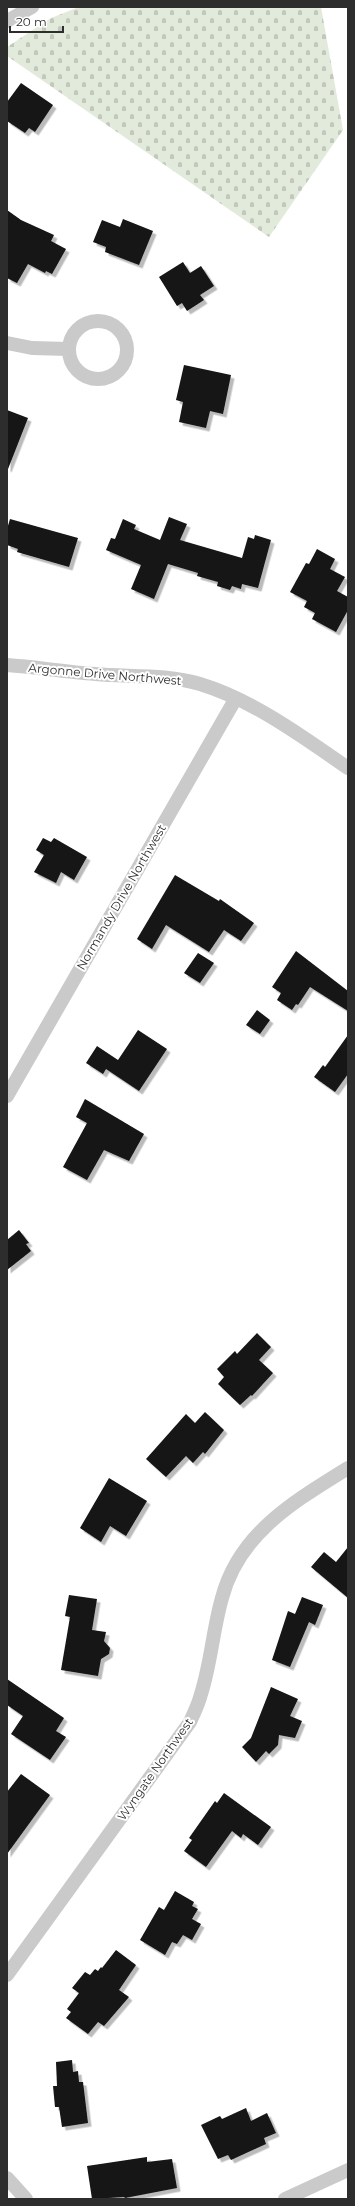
<svg xmlns="http://www.w3.org/2000/svg" width="355" height="2206" font-family="Montserrat,sans-serif">
<defs>
<pattern id="cemetery-stones" width="16" height="16" patternUnits="userSpaceOnUse"><rect width="16" height="16" fill="#e2eadb"/><path d="M2 7V4a2 2 0 0 1 4 0v3zM10 15v-3a2 2 0 0 1 4 0v3z" fill="#c2c9bc"/></pattern>
<filter id="shadow"><feDropShadow dx="3.5" dy="3.5" stdDeviation="0" flood-color="#0004"/></filter>
</defs>
<rect width="100%" height="100%" fill="#fff"/>
<path fill="url(#cemetery-stones)" d="M79 7H321L343 130 269 237 7 56V47L51 18Z"/>
<path fill="#141414" filter="url(#shadow)" d="M21 83 53 105 35 132 29 128 25 133 7 121V102Z
M7 210 21 220 54 235 51 241 66 249 52 274 46 271 45 273 28 264 17 283 7 278Z
M123 219 153 231 139 265 105 252 106 247 93 242 102 220 120 227Z
M183 262 190 273 201 266 214 286 200 295 204 300 187 311 182 303 177 306 159 277Z
M184 365 231 375 223 414 210 411 206 428 179 422 183 402 176 400Z
M7 410 28 418 8 469 7 468Z
M169 517 187 524 180 540 242 558 248 537 254 539 255 535 271 540 258 588 242 584 241 589 232 586 230 590 217 586 218 582 197 576 198 573 168 564 154 599 131 589 141 565 106 550 111 538 115 539 123 519 136 525 134 529 160 540Z
M10 519 78 538 69 567 17 552 18 549 7 545V529Z
M317 549 335 559 330 569 345 577 337 591 348 597V610L336 632 312 619 315 613 304 607 307 601 290 592 306 563 309 564Z
M43 838 51 842 54 838 87 857 74 880 61 872 56 883 34 872 44 855 36 850Z
M175 875 219 901 220 899 254 923 241 941 224 930 209 952 166 925 152 949 137 939Z
M296 951 348 991V1011L310 987 298 1005 296 1004 292 1010 277 1000 281 993 272 987Z
M198 953 214 963 200 983 184 973Z
M257 1010 270 1020 260 1034 246 1025Z
M138 1030 167 1049 139 1091 106 1069 103 1074 86 1063 97 1046 118 1060Z
M348 1035V1074L335 1092 314 1077 323 1065 325 1067Z
M85 1099 144 1134 129 1161 104 1150 87 1180 63 1167 87 1123 76 1117Z
M19 1230 29 1243 26 1244 31 1251 7 1270V1240Z
M257 1333 271 1347 259 1360 273 1373 252 1396 251 1395 240 1405 218 1384 224 1377 217 1369 235 1351 237 1354Z
M205 1412 224 1430 205 1454 203 1452 193 1463 186 1456 166 1477 146 1459 186 1414 195 1423Z
M109 1478 147 1501 126 1536 110 1526 101 1542 80 1528Z
M348 1547V1598L311 1567 324 1552 336 1562Z
M69 1595 97 1599 92 1630 106 1632 104 1641 110 1648 109 1654 101 1659 98 1676 61 1670 70 1617 65 1616Z
M302 1597 323 1605 315 1625 309 1622 290 1667 272 1660 288 1611 295 1614Z
M7 1679 64 1718 56 1731 66 1737 50 1760 11 1734 23 1716 7 1705Z
M271 1687 298 1699 290 1716 302 1721 295 1738 279 1735 278 1745 269 1754 266 1751 256 1762 242 1747 251 1738Z
M21 1774 50 1795 7 1854V1792Z
M224 1793 271 1827 258 1845 243 1834 241 1838 232 1831 206 1867 184 1851 192 1840 189 1838 215 1801 217 1803Z
M175 1891 194 1902 192 1906 198 1909 192 1919 201 1924 192 1940 183 1935 177 1944 172 1942 165 1955 140 1940 159 1907 164 1910Z
M116 1950 136 1965 119 1990 129 1997 104 2026 98 2022 88 2034 66 2018 71 2012 67 2009 79 1993 72 1988 85 1972 90 1975 95 1969 98 1971 101 1967 102 1968Z
M72 2060 73 2072 78 2071 79 2082H83L88 2123 62 2127 59 2107H55L53 2086H57L56 2062Z
M246 2108 251 2121 267 2113 276 2133 264 2138 266 2144 231 2160 228 2155 218 2159 201 2125 220 2116 222 2119Z
M147 2157V2162L172 2159 177 2188 125 2198 124 2197 92 2199 87 2166Z"/>
<g fill="none" stroke-linecap="round" stroke-linejoin="round">
<path stroke="#cacaca" stroke-width="14" d="M7 21 32 7
M69 350a29 29 0 1 1 58 0a29 29 0 1 1-58 0Z
M7 343 32 348 68 349
M7 665C36 667 65 672 95 674 130 677 166 674 200 684 253 700 303 737 348 768
M7 1096 236 698
M7 1975 190 1722C194 1713 199 1703 201 1694 211 1663 213 1629 222 1598 239 1533 295 1501 348 1468
M7 2178 26 2199
M285 2199 348 2170"/>
</g>
<g text-anchor="middle" dominant-baseline="central" stroke-width="4" stroke-linejoin="round" paint-order="stroke">
<g font-size="12" fill="#2d2d2d" stroke="#fff">
<text transform="translate(105 674) rotate(5)">Argonne Drive Northwest</text>
<text transform="translate(121 897) rotate(-60)">Normandy Drive Northwest</text>
<text transform="translate(155 1769) rotate(-55)">Wyngate Northwest</text>
</g>
</g>
<rect width="355" height="2206" fill="none" stroke="#2d2d2d" stroke-width="16"/>
<path d="M10 26v6h53v-6" fill="none" stroke="#2d2d2d" stroke-width="2"/>
<text x="16" y="26" font-size="12" fill="#2d2d2d" stroke="#ffffff" stroke-width="3" paint-order="stroke">20 m</text>
</svg>
